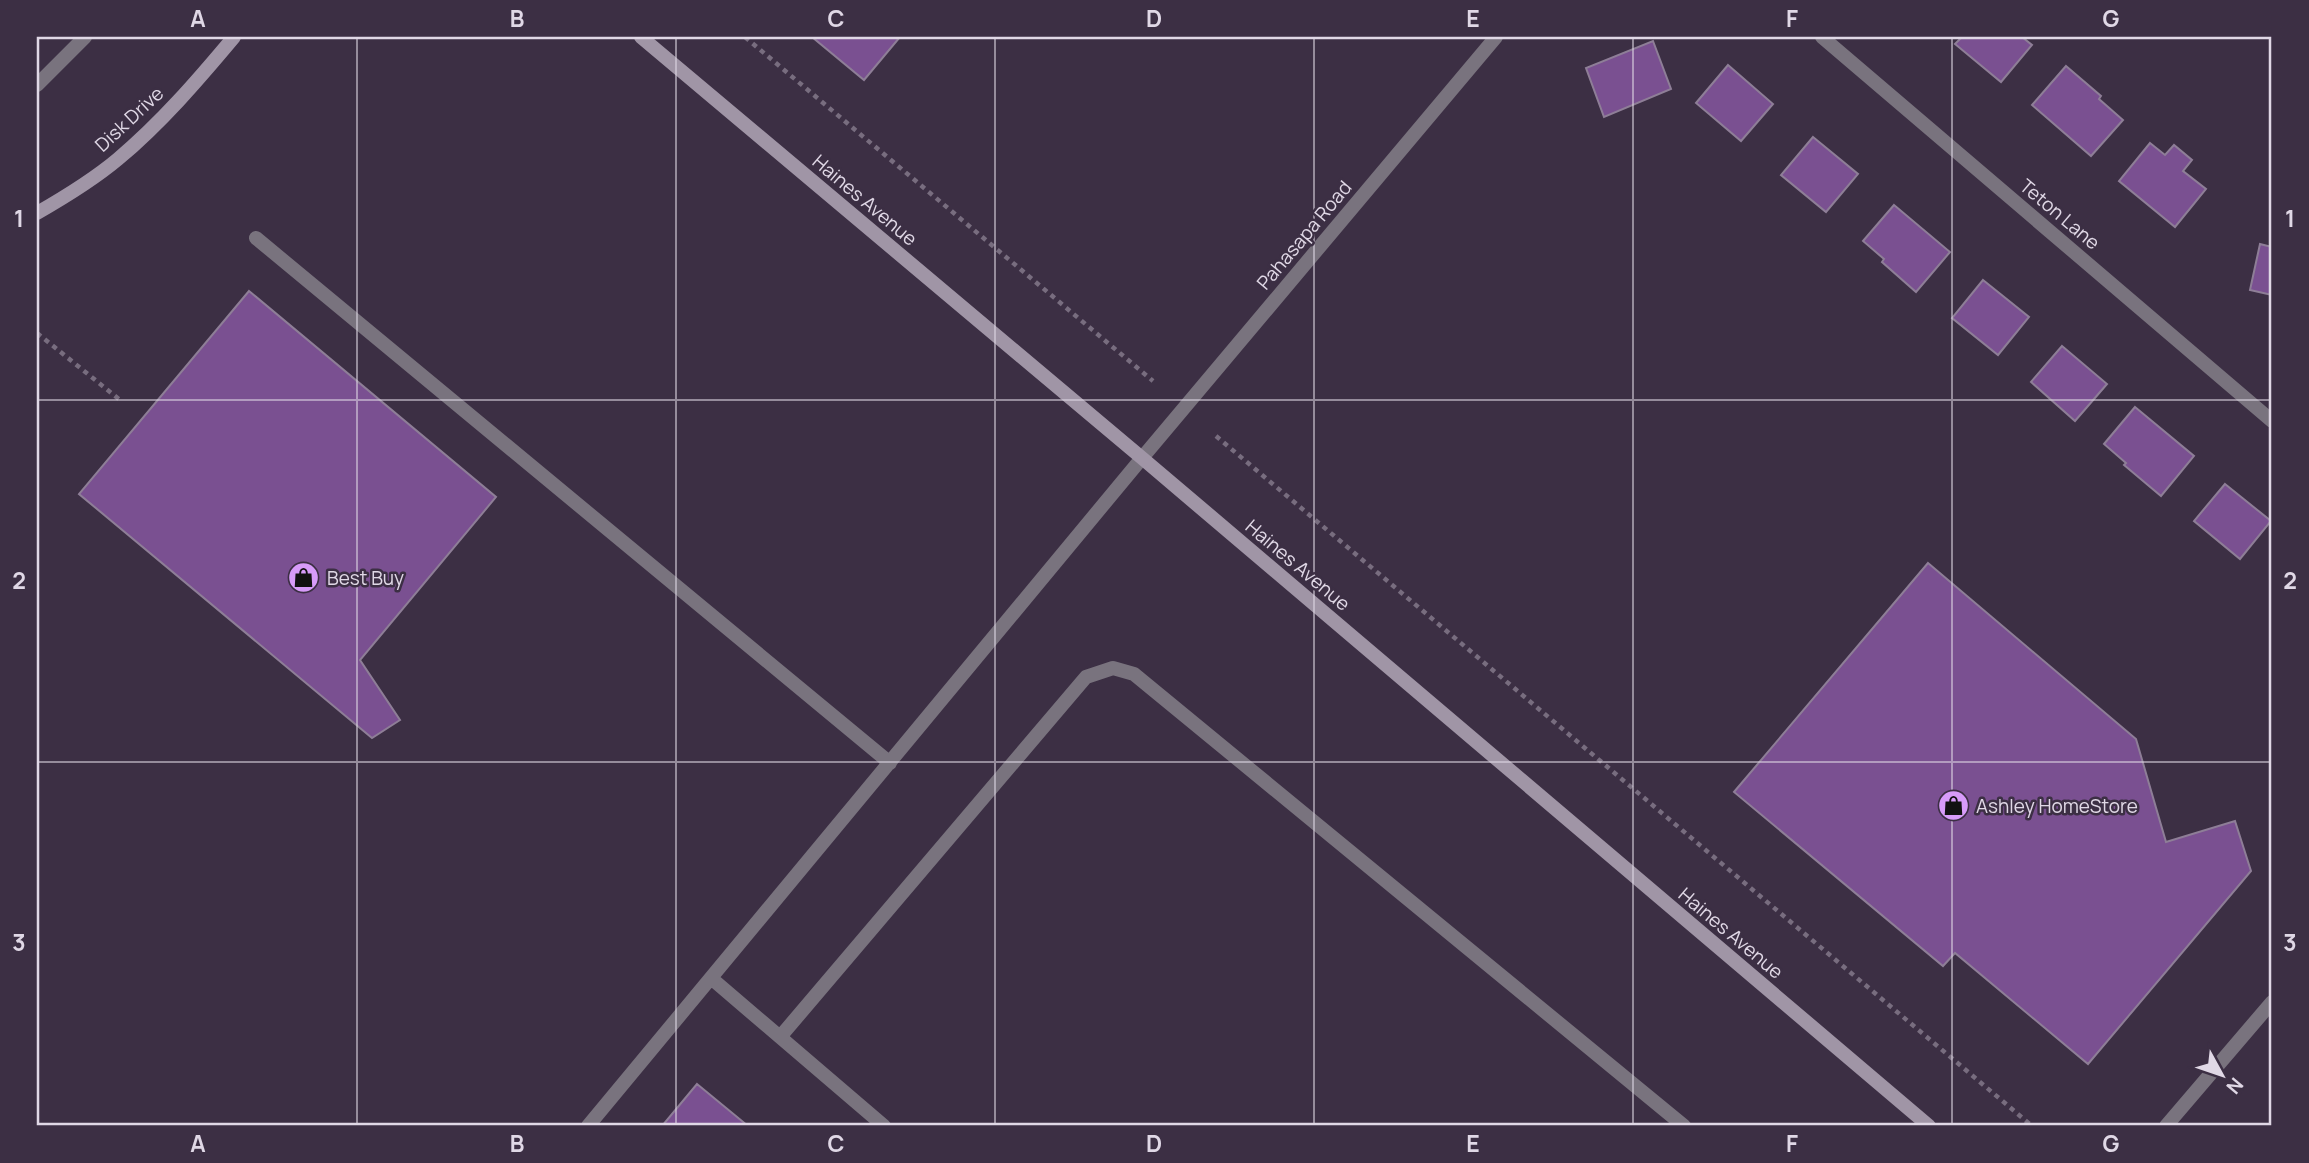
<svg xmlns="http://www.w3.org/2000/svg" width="2309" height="1163" font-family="Manrope,sans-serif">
<rect width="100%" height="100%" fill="#3c2f44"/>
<path fill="#7a5091" stroke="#8e7e97" stroke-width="2" d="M812 37H900L864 80Z
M1962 37H2022L2032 45 2001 82 1955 44Z
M1653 41 1671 89 1604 117 1586 68Z
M1728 65 1773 104 1741 141 1696 103Z
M2066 66 2101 96 2099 99 2123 120 2091 156 2032 105Z
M1813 137 1858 174 1826 212 1781 175Z
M2150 143 2165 155 2174 145 2192 160 2183 171 2206 189 2175 227 2119 181Z
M1894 205 1950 252 1916 292 1882 262 1884 259 1863 241Z
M2260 244 2272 247V295L2250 290Z
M1983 280 2029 317 1998 355 1952 318Z
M249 291 496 497 360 660 400 720 372 738 79 494Z
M2062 346 2107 384 2075 421 2031 382Z
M2135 407 2194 456 2161 496 2124 465 2126 463 2104 444Z
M2225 484 2271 521 2240 559 2194 521Z
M1928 563 2136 739 2166 842 2235 821 2251 871 2088 1064 1955 953 1943 966 1734 792Z
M697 1084 748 1126H662Z"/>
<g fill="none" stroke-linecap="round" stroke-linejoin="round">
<path stroke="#786d7f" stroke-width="4.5" stroke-dasharray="5 5" stroke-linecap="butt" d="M745 37 1153 381
M37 333 120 400
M1216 436 2032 1126"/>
<path stroke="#79737e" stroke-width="14" d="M37 85 85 37
M256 238 890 763
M711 978 884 1126
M780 1037 1086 677 1113 668 1134 674 1684 1126
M588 1126 1142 458"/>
<path stroke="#79737e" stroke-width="14" d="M1822 37 2272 421
M1142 458 1496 37
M2166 1126 2272 1002"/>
<path stroke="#a095a6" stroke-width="14" d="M641 37 1142 458 1929 1126
M37 213C65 197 93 180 118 159 161 123 198 80 234 37"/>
</g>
<path fill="none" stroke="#e0d8e6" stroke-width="2" stroke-opacity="0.55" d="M357 37V1126M676 37V1126M995 37V1126M1314 37V1126M1633 37V1126M1952 37V1126M37 400H2272M37 762H2272"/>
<defs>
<symbol id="shop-disc" viewBox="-11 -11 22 22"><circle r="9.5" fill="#d79bf9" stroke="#3c2f44"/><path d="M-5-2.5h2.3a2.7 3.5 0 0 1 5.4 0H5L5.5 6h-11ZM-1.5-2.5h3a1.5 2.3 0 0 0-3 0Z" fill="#111"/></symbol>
</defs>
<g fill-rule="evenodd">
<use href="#shop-disc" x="286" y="560" width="35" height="35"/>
<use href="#shop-disc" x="1936" y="788" width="35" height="35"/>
</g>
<g text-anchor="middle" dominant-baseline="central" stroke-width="5" stroke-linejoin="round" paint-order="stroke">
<g font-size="19" fill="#e0d8e6" stroke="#3c2f44">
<text transform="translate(129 119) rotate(-43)">Disk Drive</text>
<text transform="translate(865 200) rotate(40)">Haines Avenue</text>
<text transform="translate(2060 214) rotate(40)">Teton Lane</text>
<text transform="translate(1304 235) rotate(-50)">Pahasapa Road</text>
<text transform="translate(1298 565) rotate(40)">Haines Avenue</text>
<text transform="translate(1731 933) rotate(40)">Haines Avenue</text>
</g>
<g font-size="19" fill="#e0d8e6" stroke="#3c2f44" text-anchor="start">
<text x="327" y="578">Best Buy</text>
<text x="1976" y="806">Ashley HomeStore</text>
</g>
</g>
<rect width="2309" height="1163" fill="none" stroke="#3c2f44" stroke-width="77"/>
<g transform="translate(2222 1075) rotate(130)" stroke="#3c2f44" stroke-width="5" paint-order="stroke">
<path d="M0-5L12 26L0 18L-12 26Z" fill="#e0d8e6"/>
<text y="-10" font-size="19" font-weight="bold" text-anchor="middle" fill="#e0d8e6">N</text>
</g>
<rect x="38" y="38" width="2232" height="1086" fill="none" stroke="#e0d8e6" stroke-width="2.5"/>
<g font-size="23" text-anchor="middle" font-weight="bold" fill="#e0d8e6">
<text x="198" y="27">A</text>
<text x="517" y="27">B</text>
<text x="836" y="27">C</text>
<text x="1154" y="27">D</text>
<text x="1473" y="27">E</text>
<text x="1792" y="27">F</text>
<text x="2111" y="27">G</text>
<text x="19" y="227">1</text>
<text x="2290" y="227">1</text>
<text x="19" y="589">2</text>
<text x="2290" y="589">2</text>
<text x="19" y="951">3</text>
<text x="2290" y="951">3</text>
<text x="198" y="1152">A</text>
<text x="517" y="1152">B</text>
<text x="836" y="1152">C</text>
<text x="1154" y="1152">D</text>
<text x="1473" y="1152">E</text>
<text x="1792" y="1152">F</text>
<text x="2111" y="1152">G</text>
</g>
</svg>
